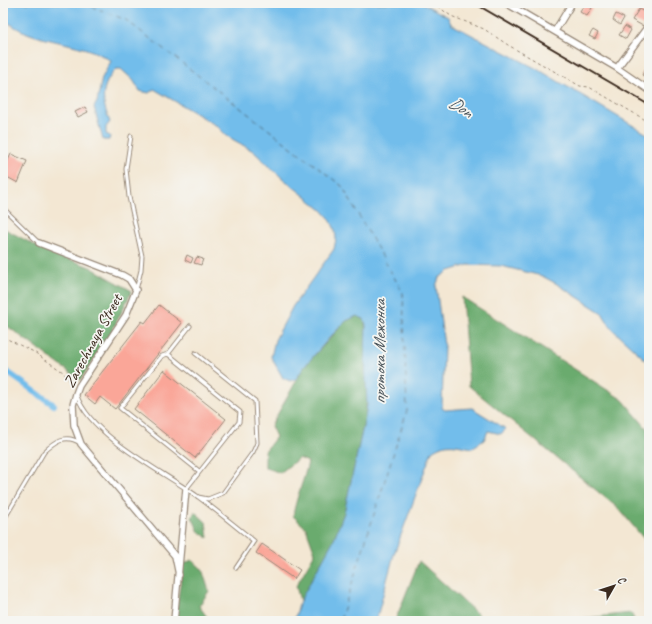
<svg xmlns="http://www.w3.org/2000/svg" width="652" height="624" font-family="Caveat,sans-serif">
<rect width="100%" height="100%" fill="#f6f6f2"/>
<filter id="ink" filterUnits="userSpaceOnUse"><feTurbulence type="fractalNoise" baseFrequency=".025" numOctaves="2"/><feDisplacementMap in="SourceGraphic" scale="8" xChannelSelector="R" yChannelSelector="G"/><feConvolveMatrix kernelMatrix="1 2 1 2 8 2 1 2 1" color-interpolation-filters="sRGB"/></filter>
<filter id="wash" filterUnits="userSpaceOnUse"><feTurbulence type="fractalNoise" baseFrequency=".012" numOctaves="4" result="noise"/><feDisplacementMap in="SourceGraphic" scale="16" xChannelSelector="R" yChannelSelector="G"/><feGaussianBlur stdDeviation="0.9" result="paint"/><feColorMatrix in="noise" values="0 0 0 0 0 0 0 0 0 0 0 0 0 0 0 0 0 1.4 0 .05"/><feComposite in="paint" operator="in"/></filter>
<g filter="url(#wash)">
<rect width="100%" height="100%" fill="#f3e7d3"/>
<path fill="#6aab6e" stroke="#526a46" d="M3 228 42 249 90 267 132 291 111 333 80 380 3 323Z
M462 297 623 400 649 431V545L619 509 469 386Z
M357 316 364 319C368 332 364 346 365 359 366 379 368 398 365 418L344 513 333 541 300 601 296 586 315 553 306 528 293 516C296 497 304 481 308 462L299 458 280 473 265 467V451L276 437 271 426 304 367 346 321Z
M195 512 206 522 208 538 199 532 192 517Z
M192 560 202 569 209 591 199 606 210 621H175L183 564Z
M419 561 485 621H395Z
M631 613 635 621H560Z"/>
<path fill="#72bdeb" stroke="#567484" d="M3 3H422L448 17 451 24 539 70 649 135V363L612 329 602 313 557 284 542 276 501 266 468 265 449 271 439 278 436 286 444 345 442 408 445 410 472 408 506 429 501 434 488 431 484 440 472 448C455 445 447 441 432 451L394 554 376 621H294L300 601 333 541 344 513 365 418 367 405 365 359 366 325 364 319 357 316 346 321 331 336 304 367 296 379 290 381 283 378 271 357 275 340 293 306 334 249 336 239 335 230 330 219 322 210 281 177 253 151 227 136 217 126 154 89 149 93 140 91 133 80 121 69H116C100 87 101 100 110 122L106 127V134L110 136 109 140H103L94 107 97 102 102 78 111 61C79 38 33 46 3 18Z"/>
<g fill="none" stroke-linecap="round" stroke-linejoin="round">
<path stroke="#72bdeb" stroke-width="6" d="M3 369 54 405"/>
<path stroke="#4c565c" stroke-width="1" stroke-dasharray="5 4" stroke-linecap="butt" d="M83 3 126 20 342 186 403 293 407 411 340 621"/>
</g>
<g id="blocks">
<path fill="#faa698" d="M585 4 592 8 587 16 580 12Z
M639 9 649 15 643 26 632 20Z
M616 14 624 18 620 25 613 20Z
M625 26 631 30 626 39 619 35Z
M593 30 598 33 595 39 589 36Z
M649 62V79L642 75Z
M85 107 88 112 78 117 75 112Z
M11 154 27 161 18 183 7 177 3 186V171Z
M187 255 193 258 191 263 185 260Z
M197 257 203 259 201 265 194 263Z
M159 305 182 323 115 409 100 397 95 404 84 395 142 321 145 323Z
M164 370 226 419 195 458 134 409Z
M262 544 300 570 294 579 256 553Z"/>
</g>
</g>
<g filter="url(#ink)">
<use href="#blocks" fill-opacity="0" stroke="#978878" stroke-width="1"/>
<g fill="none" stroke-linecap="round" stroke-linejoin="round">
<defs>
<path id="lane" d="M131 136 126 169 129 197 142 256 141 270 136 290
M3 208 39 243
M195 353 255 401 257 443 253 452 223 493 208 499 198 497
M168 354 162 356 120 408 199 471
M77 396C92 437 162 471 197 496 216 510 235 526 254 541L236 568
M186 489 239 422 240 412 168 354 190 326
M3 521 44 452C55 442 65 433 80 443"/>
<path id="street" d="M506 3 617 68 649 90
M555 31 572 3
M617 68 649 25
M39 243 122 275 129 279 136 290 126 315 79 386 76 394 73 405 74 425 81 444 175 556 179 575
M174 621 186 489"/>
</defs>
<use href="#lane" stroke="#978878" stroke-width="5"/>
<use href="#street" stroke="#978878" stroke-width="8"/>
<path stroke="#978878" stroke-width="1" stroke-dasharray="3 3" stroke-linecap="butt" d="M433 3 451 16 484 29 508 45 580 86 589 87 649 122
M3 337 34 352 63 372 72 384"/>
<use href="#lane" stroke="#fff" stroke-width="3"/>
<use href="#street" stroke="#fff" stroke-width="5.5"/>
<path stroke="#3b2a1e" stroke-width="2" d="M474 3 649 105"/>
</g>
</g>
<g text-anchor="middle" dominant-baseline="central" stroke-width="3.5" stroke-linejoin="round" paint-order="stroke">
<g font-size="16" fill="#3b2a1e" stroke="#f6f6f2">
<text transform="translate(93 341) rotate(-61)">Zarechnaya Street</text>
</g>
<g font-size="17" font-style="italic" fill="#4c565c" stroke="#f6f6f2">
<text transform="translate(461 107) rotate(33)">Don</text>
<text transform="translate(379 352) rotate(-90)">протока Межонка</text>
</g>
</g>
<rect width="652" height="624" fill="none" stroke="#f6f6f2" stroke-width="16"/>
<g transform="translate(614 586) rotate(51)" stroke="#f6f6f2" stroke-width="3" paint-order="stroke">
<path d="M0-3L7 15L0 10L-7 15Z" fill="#3b2a1e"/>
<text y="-6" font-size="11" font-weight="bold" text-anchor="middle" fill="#3b2a1e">С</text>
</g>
</svg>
